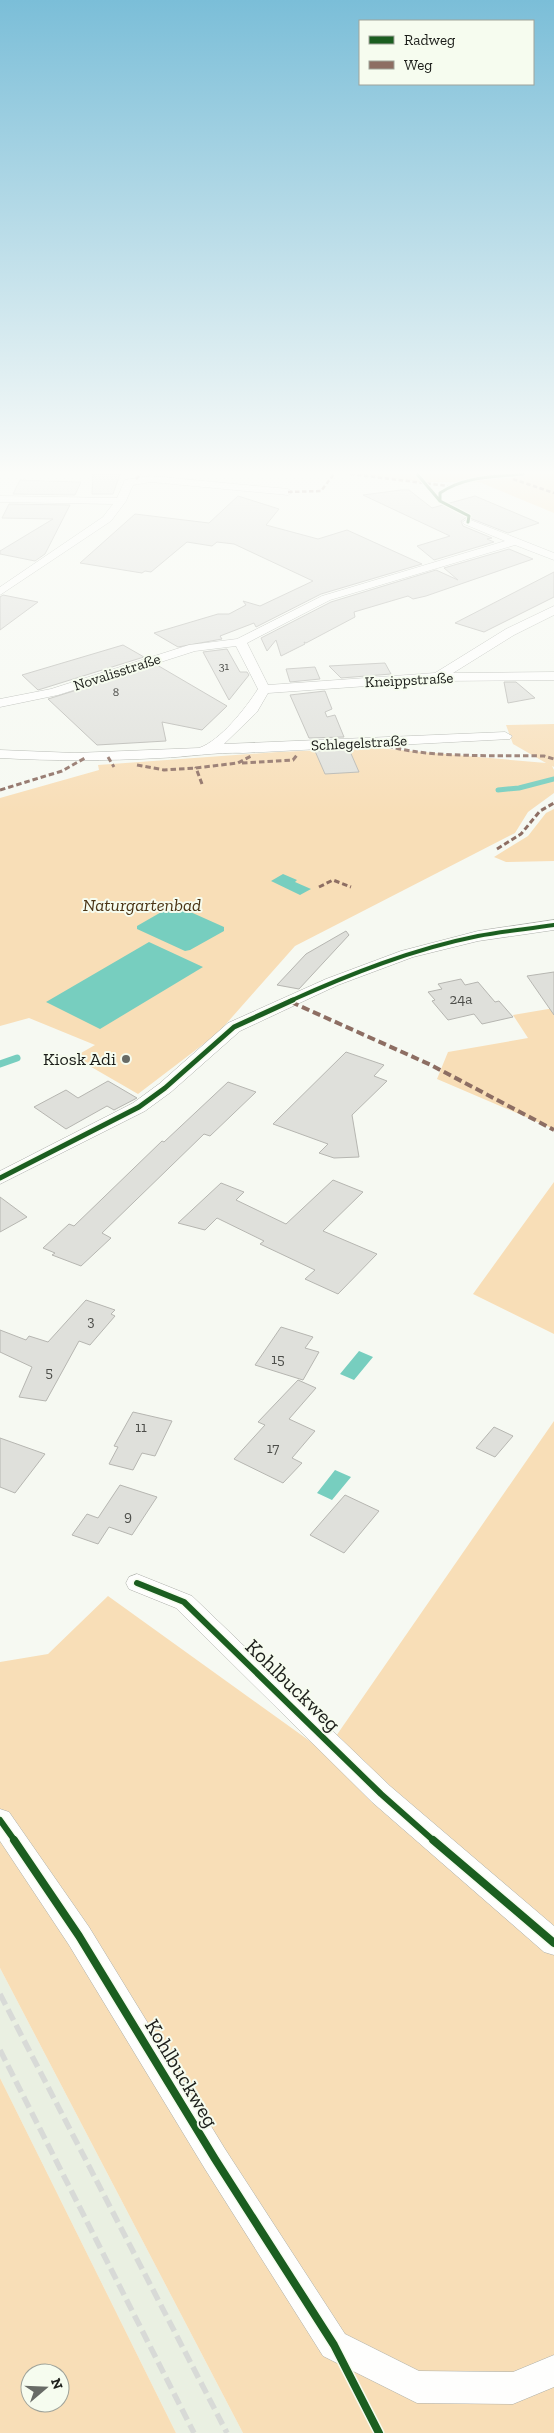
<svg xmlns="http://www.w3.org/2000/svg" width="554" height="2433" font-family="'Zilla Slab',serif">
<rect width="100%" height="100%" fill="#f6f9f2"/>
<path fill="#eaf0e2" d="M0 1968 243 2433H176L0 2078Z"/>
<path fill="#f8deb7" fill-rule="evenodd" d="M356 474H554V513L479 482H418Z
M554 724V767L552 766 554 770V793L528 812 515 833 295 946 218 1033 138 1094 74 1057 95 1045 29 1018 0 1026V798L99 770 98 765 278 752 377 748 546 763 513 744 506 725Z
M554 809V861L506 862 494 857 528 836 546 813Z
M554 1008V1129L437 1079 448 1052 528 1038 513 1015Z
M554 1182V1334L473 1294Z
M554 1421V2433H243L0 1968V1662L48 1654 108 1596 325 1752Z
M0 2078 176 2433H0ZM30 2373H60V2403H30Z"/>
<path fill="#77cebf" d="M283 874 297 880 295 882 311 889 300 895 271 881Z
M177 906 224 927V931L190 950 185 951 137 929V926L170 907Z
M149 942 203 967 100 1029 46 1002Z
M359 1351 373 1357 354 1380 340 1374Z
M335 1470 351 1477 332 1500 317 1493Z"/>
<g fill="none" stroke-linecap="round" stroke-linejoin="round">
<path stroke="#77cebf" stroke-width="5" d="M498 790 519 788 554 779"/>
<path stroke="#77cebf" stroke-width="7" d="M0 1064 17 1058"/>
</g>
<path fill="#dfe0db" stroke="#b6b6b1" d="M93 474H120L113 494H92Z
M20 480 43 481 81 482 75 495 13 494Z
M401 490H409L432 508 475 496 539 523 508 533 467 517 461 521 463 526 492 538 487 539 494 542 434 560 417 546 450 536 363 495Z
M238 496 279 509 266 525 318 539 347 530 422 564 321 594 256 627 254 623 220 636 222 639 178 647 154 633 218 614H229L246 605 243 601 260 606 313 581 234 544 217 542 212 546 187 542 151 572 145 571 142 573 80 563 135 514 209 523Z
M9 504 70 505 45 554 35 561 0 554V551L53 519 2 518Z
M509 549 533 559 426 596 413 599 408 596 354 612 355 617 306 643 304 642 305 644 281 656 276 640 267 651 261 638 331 602 436 570 458 580 444 568Z
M554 572V597L484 632 455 623Z
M3 595 38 602 0 630V597Z
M123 645 144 657 38 690 22 675Z
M227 649 240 672H247L249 675 229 700 203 652Z
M385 663 391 674 341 678 329 666Z
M157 665 227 706 202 730 162 722 166 741 97 745 48 699Z
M315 667 320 679 290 682 286 669Z
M504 682H516L535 698 508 703Z
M325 691 332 709 325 712 327 717 335 715 344 737 309 738 290 695Z
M349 749 359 772 325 774 315 751Z
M346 931 349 935 299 989 277 985 306 954Z
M554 972V1015L527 976Z
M461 979 465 985 478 982 495 1002 499 1001 513 1017 482 1024 474 1014 448 1020 432 1001 435 1000 428 992 442 989 438 984Z
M346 1052 384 1065 374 1076 387 1081 352 1115 359 1157 334 1158 319 1153 328 1144 273 1124Z
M108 1081 137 1098 114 1110 107 1106 66 1129 34 1107 66 1090 78 1098Z
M228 1082 256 1092 210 1136 204 1134 102 1233 111 1238 81 1266 52 1255 55 1253 43 1248 69 1224 74 1226 162 1141 164 1142Z
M333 1180 363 1192 323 1231 377 1254 338 1294 305 1279 315 1270 260 1244 264 1241 217 1218 205 1230 178 1223 221 1183 244 1192 236 1200 286 1224Z
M0 1197 27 1217 0 1232Z
M86 1300 115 1310 111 1314 115 1316 90 1345 79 1341 46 1401 19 1397 32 1367 0 1352V1330L26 1340 29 1336 48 1342Z
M281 1327 313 1337 305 1348 319 1352 303 1380 255 1365Z
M298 1380 316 1388 289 1419 315 1431 292 1458 302 1463 283 1483 234 1459 265 1425 258 1422Z
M133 1412 172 1421 155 1456 142 1453 133 1470 109 1464 118 1447 114 1446Z
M494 1427 513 1436 495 1457 476 1448Z
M0 1438 45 1454 15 1493 0 1487Z
M120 1485 157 1497 132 1535 109 1527 98 1544 72 1535 87 1514 98 1518Z
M345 1495 379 1511 344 1553 310 1535Z"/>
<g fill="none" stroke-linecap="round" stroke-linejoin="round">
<defs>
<path id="street" d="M151 476 288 489 293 492 288 495 151 482 133 485 126 501 111 521 0 595V587L103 517 113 504 0 502V496L117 498 125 480Z
M468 519 554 553V560L515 545 330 600 247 643 268 685 435 673 506 629 554 606V615L514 635 453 673 554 672V680L438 681 268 693 257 712 224 744 505 732 512 736 510 739 243 753C215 752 188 757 160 758 106 761 53 761 0 758V750L75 753 199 748C220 741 246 708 258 689L236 646 195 651 58 695 0 707V699L51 689 189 645 237 639 322 596 505 541 464 524 463 522Z
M554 920V930L478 941 413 957 338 985 240 1031 171 1092 145 1111 0 1184V1171L133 1103 159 1084 228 1023 326 979 401 951 478 931Z
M137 1574 192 1596 390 1786 554 1926V1955L544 1952 372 1802 176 1608 129 1589 126 1583 129 1577Z
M0 1809 9 1812 89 1927 225 2149 345 2334 419 2371 513 2372 554 2355V2387L513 2404 417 2403 323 2356 205 2169 69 1945 0 1841Z"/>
</defs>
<use href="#street" stroke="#abaea8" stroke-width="1"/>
<use href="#street" fill="#fefefd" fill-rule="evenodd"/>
<path stroke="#d8dad7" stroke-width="5.5" stroke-dasharray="12 5.5" stroke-linecap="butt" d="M0 1994 227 2433
M0 2050 194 2433"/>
<path stroke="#8d6e63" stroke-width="2.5" stroke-dasharray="4.5 2.5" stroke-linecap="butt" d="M350 474 448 486
M136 479 141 474
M513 479 554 493
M288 492 321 491 334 474"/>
<path stroke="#8d6e63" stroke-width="3" stroke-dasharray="5.5 3" stroke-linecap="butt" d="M380 742C409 759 506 755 544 756L554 759
M108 757 114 767
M242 763 293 760 297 755
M137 765 164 770 196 768
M202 784 196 768 238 763 253 755
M0 790 62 771 85 758
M497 849 521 834 540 811 554 803
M319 887 333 880 351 887"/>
<path stroke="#8d6e63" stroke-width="4" stroke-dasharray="8 4" stroke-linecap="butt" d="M291 1002 431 1065 554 1130"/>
<defs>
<path id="cycleway-far4" d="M417 474 440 501 469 516 468 522
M440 501V493C465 476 494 477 523 474"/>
<path id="cycleway-far3" d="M290 1001C350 974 413 949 478 936 503 931 529 929 554 925"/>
<path id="cycleway-far2" d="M0 1178 139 1107 165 1088 234 1027 293 1000"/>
<path id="cycleway-far1" d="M137 1583 184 1602 381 1794 434 1841
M0 1820 15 1841"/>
<path id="cycleway" d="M14 1840 79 1936 215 2159 334 2345 379 2433
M433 1840 554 1943"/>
</defs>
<use href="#cycleway-far4" stroke="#f6fcef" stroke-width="5"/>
<use href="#cycleway-far3" stroke="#f6fcef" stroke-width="6"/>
<use href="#cycleway-far2" stroke="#f6fcef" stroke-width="8"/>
<use href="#cycleway-far1" stroke="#f6fcef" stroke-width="9"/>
<use href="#cycleway" stroke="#f6fcef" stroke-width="11"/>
<use href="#cycleway-far4" stroke="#1b5e20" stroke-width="3"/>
<use href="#cycleway-far3" stroke="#1b5e20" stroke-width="4"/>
<use href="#cycleway-far2" stroke="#1b5e20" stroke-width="5"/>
<use href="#cycleway-far1" stroke="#1b5e20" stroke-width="6"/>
<use href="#cycleway" stroke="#1b5e20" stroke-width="8"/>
</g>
<linearGradient id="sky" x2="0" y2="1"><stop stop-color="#7bbed8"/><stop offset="0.58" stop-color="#fbfcf9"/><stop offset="1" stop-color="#fbfcf9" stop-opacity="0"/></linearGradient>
<rect width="554" height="815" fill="url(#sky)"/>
<circle fill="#686b66" stroke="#f6fcef" stroke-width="2" cx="126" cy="1059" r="5"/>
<g text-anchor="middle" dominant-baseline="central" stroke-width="4" stroke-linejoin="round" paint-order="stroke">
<g font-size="12" fill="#4d4e4a">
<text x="224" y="666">31</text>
<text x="116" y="692">8</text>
</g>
<g font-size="15" fill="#1c1e1a" stroke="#f6fcef">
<text transform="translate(117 672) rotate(-18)">Novalisstraße</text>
<text transform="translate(409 680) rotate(-3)">Kneippstraße</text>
<text transform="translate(359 743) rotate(-3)">Schlegelstraße</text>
</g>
<g font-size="15" fill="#4d4e4a">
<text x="461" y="999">24a</text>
<text x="91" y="1321">3</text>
<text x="278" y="1359">15</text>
<text x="49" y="1372">5</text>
<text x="141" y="1427">11</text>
<text x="273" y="1448">17</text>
<text x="128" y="1516">9</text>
</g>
<g font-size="18" font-style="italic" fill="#4b3415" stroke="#f6fcef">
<text x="142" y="905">Naturgartenbad</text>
</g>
<g font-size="18" fill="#1c1e1a" stroke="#f6fcef" text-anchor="end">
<text x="116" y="1059">Kiosk Adi</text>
</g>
<g font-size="21" fill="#1c1e1a" stroke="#f6fcef">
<text transform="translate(293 1685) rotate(44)">Kohlbuckweg</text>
<text transform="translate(182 2073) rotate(59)">Kohlbuckweg</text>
</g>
</g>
<rect x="359" y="20" width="175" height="65" fill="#f6fcef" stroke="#9fa39a"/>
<rect x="369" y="36" width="25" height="8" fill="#1b5e20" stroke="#9fa39a"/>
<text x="404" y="45" font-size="15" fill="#1c1e1a">Radweg</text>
<rect x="369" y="61" width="25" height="8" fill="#8d6e63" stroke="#9fa39a"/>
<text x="404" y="70" font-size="15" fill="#1c1e1a">Weg</text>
<g transform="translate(45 2388) rotate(71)"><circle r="24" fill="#f6fcef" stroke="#9fa39a"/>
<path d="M0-4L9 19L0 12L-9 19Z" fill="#686b66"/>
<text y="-8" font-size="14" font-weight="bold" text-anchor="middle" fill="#1c1e1a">N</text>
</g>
</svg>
